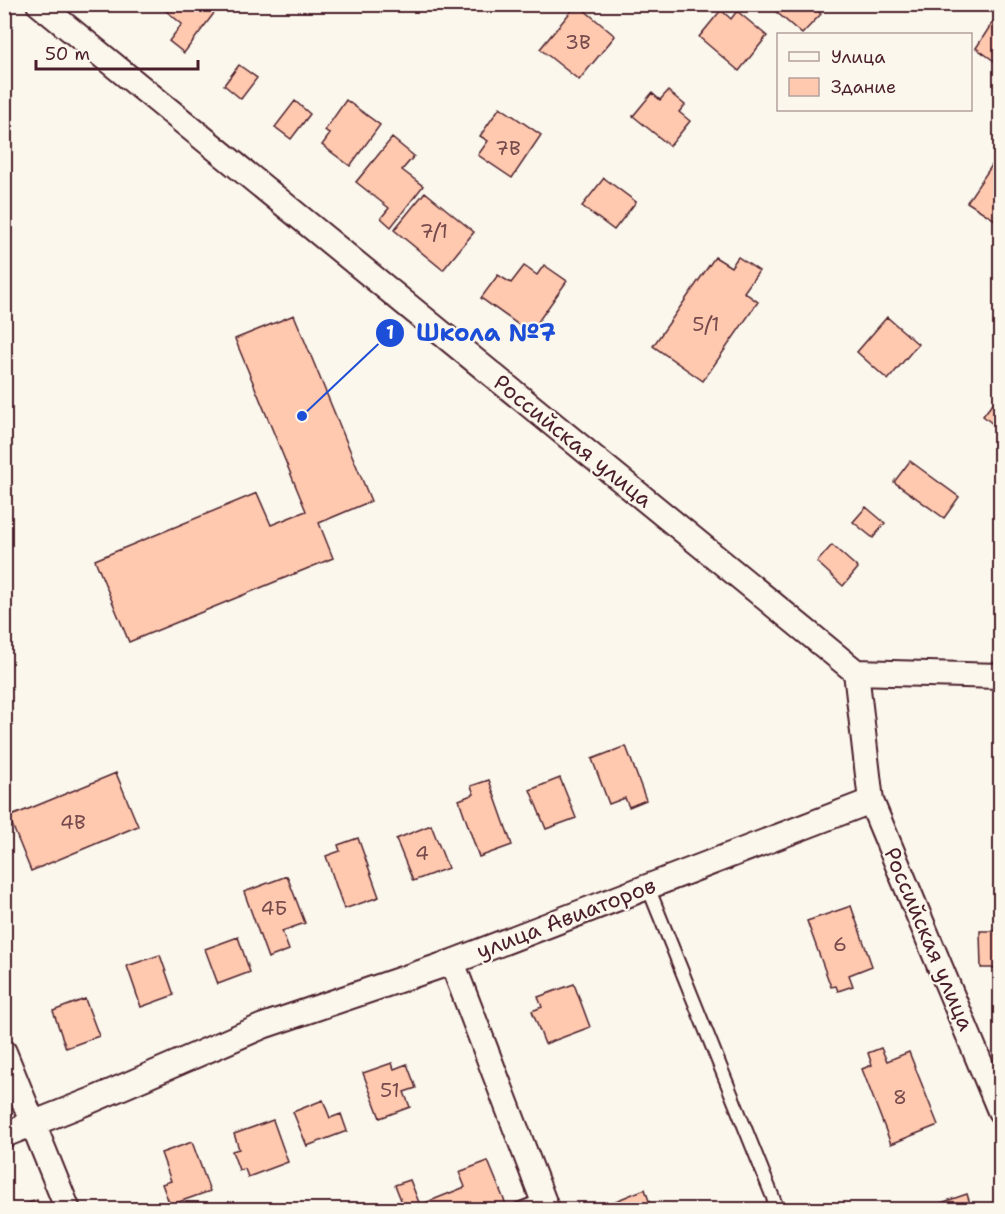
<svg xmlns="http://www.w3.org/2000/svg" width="1005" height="1214" font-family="'Shantell Sans',sans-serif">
<rect width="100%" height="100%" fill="#fbf7ec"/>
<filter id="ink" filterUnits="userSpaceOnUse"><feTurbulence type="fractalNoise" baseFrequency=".0167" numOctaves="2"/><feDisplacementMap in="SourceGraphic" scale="12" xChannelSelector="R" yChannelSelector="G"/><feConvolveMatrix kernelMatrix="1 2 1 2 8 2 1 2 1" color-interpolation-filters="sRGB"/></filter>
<g filter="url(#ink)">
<path fill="#ffc9b0" stroke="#4a1f2b" stroke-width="1.5" d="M169 4H221L184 53 169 41 182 24 165 10Z
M577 4 615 36 579 80 540 49Z
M767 4H810L821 14 802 34Z
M721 10 731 19 737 11 767 36 739 71 699 37Z
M994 20 1000 24V58L997 63 976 48Z
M239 65 257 78 241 99 224 85Z
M668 91 685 105 679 112 690 121 670 146 633 116 652 93 660 100Z
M346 100 380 125 350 166 322 145 330 134 325 130Z
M295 101 310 114 291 139 275 127Z
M500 107 541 135 512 178 478 155 488 141 480 136Z
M392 138 414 156 402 170 423 186 391 227 381 218 389 208 356 182Z
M992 165 1000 171V218L998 222 967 202Z
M604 178 636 202 614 230 582 206Z
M425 192 474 232 443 270 394 230Z
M715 257 731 267 738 257 759 271 744 292 758 302 703 381 653 346Z
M544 265 567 281 530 333 481 298 498 275 511 283 524 266 537 275Z
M294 315 371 501 319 523 333 558 129 642 95 560 257 493 271 525 306 511 235 339Z
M887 317 918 344 888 380 857 352Z
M1000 394V430L983 416Z
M910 461 959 497 944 518 894 482Z
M866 507 885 523 873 538 853 522Z
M832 545 858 568 843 586 817 562Z
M626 746 646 800 629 807 625 798 609 804 592 759Z
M116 773 138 826 31 871 9 817Z
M560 778 576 818 546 829 530 790Z
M489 780 512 845 479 857 459 800 474 794 471 786Z
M431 825 448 868 413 881 396 839Z
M358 838 379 897 344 909 326 856 340 851 338 845Z
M287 876 305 923 282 931 289 950 268 958 244 892Z
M851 906 872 966 849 975 853 986 838 991 836 986 831 987 807 921Z
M980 931H1000V968H981Z
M238 937 250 972 218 984 205 949Z
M160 955 174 995 141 1007 127 966Z
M574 984 590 1027 545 1044 532 1011 542 1007 538 997Z
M85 999 99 1036 66 1048 53 1011Z
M881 1048 887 1061 909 1052 938 1125 891 1144 862 1069 872 1065 868 1053Z
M392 1063 394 1069 407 1064 416 1088 404 1092 410 1107 380 1118 363 1073Z
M323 1100 330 1118 341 1114 347 1131 307 1146 293 1112Z
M273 1120 288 1162 248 1177 245 1169 239 1170 232 1151 239 1149 234 1134Z
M192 1142 210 1191 170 1205 162 1184 171 1181 161 1153Z
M488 1161 507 1207 405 1210 395 1185 410 1180 420 1205 465 1187 459 1172Z
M645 1189 652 1210H616L613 1202Z
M967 1194 972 1210H930L929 1207Z
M37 1200 40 1210H10Z"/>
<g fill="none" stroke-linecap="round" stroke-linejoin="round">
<defs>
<path id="service" d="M648 887 778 1210
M518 1210 543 1200"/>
<path id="minor" d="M39 4 856 672
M871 801 1000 1111
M452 962 547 1210
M4 1052 68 1210
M4 1135 90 1101 263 1026 452 962 871 801 856 672 1000 676"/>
</defs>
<use href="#service" stroke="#4a1f2b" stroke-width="16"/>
<use href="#minor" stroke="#4a1f2b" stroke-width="28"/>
<use href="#service" stroke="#fbf7ec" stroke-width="12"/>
<use href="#minor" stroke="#fbf7ec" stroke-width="24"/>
</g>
</g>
<g text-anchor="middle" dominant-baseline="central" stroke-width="4.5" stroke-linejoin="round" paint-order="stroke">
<g font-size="20" fill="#774a4c">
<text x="578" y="42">3В</text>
<text x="508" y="148">7В</text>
<text x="434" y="231">7/1</text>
<text x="706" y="324">5/1</text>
<text x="73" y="822">4В</text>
<text x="422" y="853">4</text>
<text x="274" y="908">4Б</text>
<text x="840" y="944">6</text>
<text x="390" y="1090">51</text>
<text x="900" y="1097">8</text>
</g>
<g font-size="22" fill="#4a1f2b" stroke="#fbf7ec">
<text transform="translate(573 441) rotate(39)">Российская улица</text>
<text transform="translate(566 918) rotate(-21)">улица Авиаторов</text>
<text transform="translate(929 939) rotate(67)">Российская улица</text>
</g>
</g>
<path fill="none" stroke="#1d4ed8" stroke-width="2" d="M302 416L390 333"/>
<g fill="#1d4ed8" stroke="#fbf7ec" stroke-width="2">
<circle cx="302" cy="416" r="6"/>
<circle cx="390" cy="333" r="15"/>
</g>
<g font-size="18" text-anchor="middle" font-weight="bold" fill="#fff">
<text x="390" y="339">1</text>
</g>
<g font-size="24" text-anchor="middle" font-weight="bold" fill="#1d4ed8" stroke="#fbf7ec" stroke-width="4.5" stroke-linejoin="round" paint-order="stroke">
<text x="486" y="341">Школа №7</text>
</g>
<rect width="1005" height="1214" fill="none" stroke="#fbf7ec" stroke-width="24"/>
<rect x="12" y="12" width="981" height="1190" fill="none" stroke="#4a1f2b" stroke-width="2" filter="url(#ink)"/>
<rect x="777" y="33" width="195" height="78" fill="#fbf7ec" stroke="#b4a19f" stroke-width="1.5"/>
<rect x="789" y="52" width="30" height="9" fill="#fbf7ec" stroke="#b4a19f" stroke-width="1.5"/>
<text x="831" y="63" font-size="18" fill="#4a1f2b">Улица</text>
<rect x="789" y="78" width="30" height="18" fill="#ffc9b0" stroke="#b4a19f" stroke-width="1.5"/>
<text x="831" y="93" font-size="18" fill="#4a1f2b">Здание</text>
<path d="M36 60v9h162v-9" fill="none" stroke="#4a1f2b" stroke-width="3"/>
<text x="45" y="60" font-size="18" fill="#4a1f2b" stroke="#fbf7ec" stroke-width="4.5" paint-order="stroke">50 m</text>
</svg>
